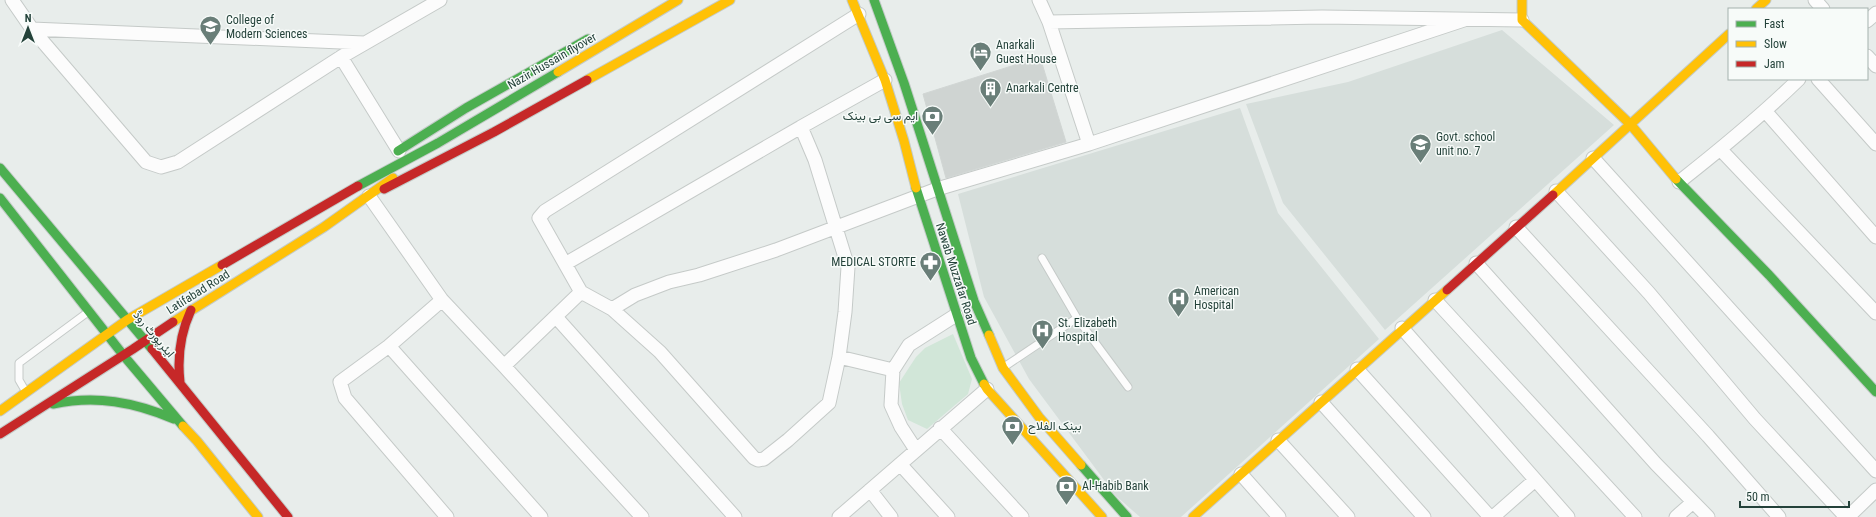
<svg xmlns="http://www.w3.org/2000/svg" width="1876" height="517" font-family="'Roboto Condensed',Vazirmatn,sans-serif">
<rect width="100%" height="100%" fill="#e8edeb"/>
<path fill="#d6dedb" d="M1502 30 1614 125 1385 330 1283 203 1246 104 1348 82Z
M1240 108 1278 213 1379 339 1181 517H1140L1116 496 1029 379 984 297 958 194Z"/>
<path fill="#d1e6d8" d="M953 334 972 379 968 394 927 429 908 420 902 404 899 383 916 357 925 348Z"/>
<path fill="#cfd4d2" stroke="#d1d6d4" d="M1040 57 1066 142 946 178 923 94Z"/>
<g fill="none" stroke-linecap="round" stroke-linejoin="round">
<defs>
<path id="lane" d="M1042 258 1077 318 1128 387
M1004 367 1077 318
M26 392 19 380V363L88 312"/>
<path id="street" d="M12 0 32 29 146 162 161 167 178 162 341 57 440 0
M1039 0 1049 22 1322 17 1522 20
M1815 0 1823 9
M859 14 545 211 539 218 581 292 612 309 660 352 754 458 758 460 764 459 788 440 829 403 839 357 845 312 848 267 815 160 801 127 885 80
M1867 21 1876 13
M1049 22 1089 144 1464 20
M32 29 364 43
M1867 56 1876 66
M341 57 399 151
M1818 79 1876 144
M1766 112 1876 237
M1721 150 1876 313
M1593 158 1876 471
M1679 182C1721 149 1761 116 1799 79
M1556 191 1649 293 1755 419 1846 517
M369 196 442 300 504 366 642 517
M1516 227 1708 436 1779 517
M1476 263 1656 464 1708 517
M565 264 801 127
M442 300 389 346 340 382 345 398 447 517
M1435 300 1635 517
M612 309 635 295 669 282 699 275 776 250 937 189 1089 144
M556 317 735 517
M1402 328 1568 517
M389 346 541 517
M839 357 893 370
M504 366 581 292
M1357 369 1490 517
M1321 402 1424 517
M940 428 1022 517
M1278 440 1348 517
M916 450 901 427 891 405 893 370 909 345 956 315
M900 464 948 517
M1241 474 1279 517
M870 490 891 517
M839 517 987 389
M1493 517 1535 480
M1676 517 1693 502
M1848 517 1876 490"/>
<path id="fast" d="M874 0 904 83 974 301 989 335
M398 151 466 108 588 39
M0 168 152 349
M1676 179 1769 275 1876 392
M358 186 438 143 558 72
M916 188 971 358 984 384
M0 198 124 356 183 426
M53 404C96 395 134 402 174 419
M1081 465 1127 517"/>
<path id="slow" d="M852 0 885 80 904 141 916 188
M1522 0V20L1631 125 1676 179
M1756 9 1766 0
M558 72 678 0
M587 80 730 0
M1553 195 1729 34
M173 322 324 227 393 178
M989 335 1003 368 1039 417 1081 465
M984 384 987 389 1102 517
M0 411 127 320 222 265
M183 426 197 441 258 517
M1193 517 1447 290"/>
<path id="jam" d="M384 189 494 132 587 80
M222 265 358 186
M1447 290 1553 195
M152 349 288 517
M180 382C177 356 180 334 191 310
M0 434 133 349 173 322"/>
</defs>
<use href="#lane" stroke="#c5cac8" stroke-width="9"/>
<use href="#street" stroke="#c5cac8" stroke-width="15"/>
<use href="#fast" stroke="#c3cbc8" stroke-width="11"/>
<use href="#slow" stroke="#c3cbc8" stroke-width="11"/>
<use href="#jam" stroke="#c3cbc8" stroke-width="11"/>
<use href="#lane" stroke="#fcfcfc" stroke-width="7"/>
<use href="#street" stroke="#fcfcfc" stroke-width="13"/>
<use href="#fast" stroke="#4caf50" stroke-width="9"/>
<use href="#slow" stroke="#ffc107" stroke-width="9"/>
<use href="#jam" stroke="#c62828" stroke-width="9"/>
</g>
<defs>
<symbol id="university-pin" viewBox="-11 -11 22 30"><path d="M0 17L-7.5 6A9.5 9.5 0 1 1 7.5 6Z" fill="#697e78" stroke="#f7fbf9"/><path d="M0-5L7-2L0 1L-7-2ZM-4 1L0 2.5L4 1V4Q0 6-4 4Z" fill="#fff"/></symbol>
<symbol id="hotel-pin" viewBox="-11 -11 22 30"><path d="M0 17L-7.5 6A9.5 9.5 0 1 1 7.5 6Z" fill="#697e78" stroke="#f7fbf9"/><path d="M-6-4.5h1.5V1H6V5H4.5V3h-9V5H-6ZM-4 0a1.8 1.8 0 1 1 3.6 0ZM.5 0V-2.5h3Q6-2.5 6 0Z" fill="#fff"/></symbol>
<symbol id="building-pin" viewBox="-11 -11 22 30"><path d="M0 17L-7.5 6A9.5 9.5 0 1 1 7.5 6Z" fill="#697e78" stroke="#f7fbf9"/><path d="M-4-6H4V6H1V3H-1V6H-4ZM-2.5-4.3h1.7v1.8h-1.7ZM.8-4.3h1.7v1.8H.8ZM-2.5-1h1.7V.8h-1.7ZM.8-1h1.7V.8H.8Z" fill="#fff"/></symbol>
<symbol id="bank-pin" viewBox="-11 -11 22 30"><path d="M0 17L-7.5 6A9.5 9.5 0 1 1 7.5 6Z" fill="#697e78" stroke="#f7fbf9"/><path d="M-6-4H6V4H-6ZM0-2.3a2.3 2.3 0 1 0 0 4.6a2.3 2.3 0 1 0 0-4.6Z" fill="#fff"/></symbol>
<symbol id="school-pin" viewBox="-11 -11 22 30"><path d="M0 17L-7.5 6A9.5 9.5 0 1 1 7.5 6Z" fill="#697e78" stroke="#f7fbf9"/><path d="M0-5L7-2L0 1L-7-2ZM-4 1L0 2.5L4 1V4Q0 6-4 4Z" fill="#fff"/></symbol>
<symbol id="pharmacy-pin" viewBox="-11 -11 22 30"><path d="M0 17L-7.5 6A9.5 9.5 0 1 1 7.5 6Z" fill="#697e78" stroke="#f7fbf9"/><path d="M-2-6h4v4h4v4h-4v4h-4v-4h-4v-4h4Z" fill="#fff"/></symbol>
<symbol id="hospital-pin" viewBox="-11 -11 22 30"><path d="M0 17L-7.5 6A9.5 9.5 0 1 1 7.5 6Z" fill="#697e78" stroke="#f7fbf9"/><path d="M-5-5h3v3.5h4V-5h3V5h-3V1.5h-4V5h-3Z" fill="#fff"/></symbol>
</defs>
<g fill-rule="evenodd">
<use href="#university-pin" x="198" y="14" width="25" height="34"/>
<use href="#hotel-pin" x="968" y="40" width="25" height="34"/>
<use href="#building-pin" x="978" y="76" width="25" height="34"/>
<use href="#bank-pin" x="920" y="104" width="25" height="34"/>
<use href="#school-pin" x="1408" y="132" width="25" height="34"/>
<use href="#pharmacy-pin" x="918" y="250" width="25" height="34"/>
<use href="#hospital-pin" x="1166" y="286" width="25" height="34"/>
<use href="#hospital-pin" x="1030" y="318" width="25" height="34"/>
<use href="#bank-pin" x="1000" y="414" width="25" height="34"/>
<use href="#bank-pin" x="1054" y="474" width="25" height="34"/>
</g>
<g text-anchor="middle" dominant-baseline="central" stroke-width="3" stroke-linejoin="round" paint-order="stroke">
<g font-size="12" fill="#24423a" stroke="#f7fbf9" text-anchor="start">
<text x="226" y="20">College of<tspan x="226" dy="14">Modern Sciences</tspan></text>
<text x="996" y="45">Anarkali<tspan x="996" dy="14">Guest House</tspan></text>
<text x="1006" y="88">Anarkali Centre</text>
<text x="918" y="116" text-anchor="end">ایم سی بی بینک</text>
<text x="1436" y="137">Govt. school<tspan x="1436" dy="14">unit no. 7</tspan></text>
<text x="916" y="262" text-anchor="end">MEDICAL STORTE</text>
<text x="1194" y="291">American<tspan x="1194" dy="14">Hospital</tspan></text>
<text x="1058" y="323">St. Elizabeth<tspan x="1058" dy="14">Hospital</tspan></text>
<text x="1028" y="426">بینک الفلاح</text>
<text x="1082" y="486">Al-Habib Bank</text>
</g>
<g font-size="12" fill="#24423a" stroke="#f7fbf9">
<text transform="translate(552 61) rotate(-30)">Nazir Hussain flyover</text>
<text transform="translate(956 274) rotate(72)">Nawab Muzzafar Road</text>
<text transform="translate(198 292) rotate(-32)">Latifabad Road</text>
<text transform="translate(154 334) rotate(50)">ایئرپورٹ روڈ</text>
</g>
</g>
<rect x="1728" y="8" width="140" height="72" fill="#f7fbf9" stroke="#a3b1ad"/>
<rect x="1736" y="21" width="20" height="6" fill="#4caf50" stroke="#a3b1ad"/>
<text x="1764" y="28" font-size="12" fill="#24423a">Fast</text>
<rect x="1736" y="41" width="20" height="6" fill="#ffc107" stroke="#a3b1ad"/>
<text x="1764" y="48" font-size="12" fill="#24423a">Slow</text>
<rect x="1736" y="61" width="20" height="6" fill="#c62828" stroke="#a3b1ad"/>
<text x="1764" y="68" font-size="12" fill="#24423a">Jam</text>
<g transform="translate(28 28)" stroke="#f7fbf9" stroke-width="3" paint-order="stroke">
<path d="M0-3L7 15L0 10L-7 15Z" fill="#24423a"/>
<text y="-6" font-size="11" font-weight="bold" text-anchor="middle" fill="#24423a">N</text>
</g>
<path d="M1740 501v6h109v-6" fill="none" stroke="#24423a" stroke-width="2"/>
<text x="1746" y="501" font-size="12" fill="#24423a" stroke="#f7fbf9" stroke-width="3" paint-order="stroke">50 m</text>
</svg>
